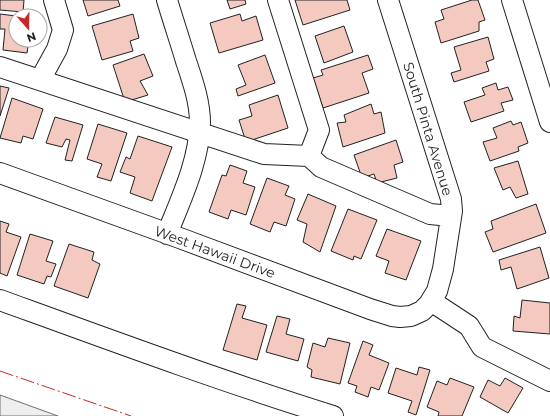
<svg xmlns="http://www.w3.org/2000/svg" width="550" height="416" font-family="Montserrat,sans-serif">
<rect width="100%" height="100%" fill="#fff"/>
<path fill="#eee" stroke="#6f6f6f" d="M0 395 58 416H0Z"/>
<path fill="#f3c9c0" stroke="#222" d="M0 0H24L23 12 0 10Z
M83 0H118L120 6 88 16Z
M227 0H245L246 4 230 9Z
M295 0H347L350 10 303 25Z
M472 0H478L485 20 479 22V31L441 43 435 22 444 19 441 10Z
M0 14 16 16V40H29L27 53 3 50 5 29H0Z
M133 14 139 38 130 41 133 51 102 60 92 26Z
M240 14 242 21 256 16 263 40 219 53 210 23Z
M344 26 353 52 324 63 315 36Z
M488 37 494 59 486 62 489 71 454 82 451 73 461 70 454 47Z
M144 54 153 76 140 81 148 95 125 102 113 65Z
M265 55 275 83 238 96 236 89 246 85 238 65Z
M368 55 373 69 362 73 369 93 323 108 313 78 323 75 321 70Z
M496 83 498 90 508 87 513 100 501 103 504 111 471 122 464 102 485 95 482 88Z
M0 86 9 88 0 116Z
M278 95 288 128 246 142 239 120 252 116 249 105Z
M12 98 43 109 33 139 23 136 21 143 0 138Z
M371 104 374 114 381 112 385 133 343 147 337 123 346 122 344 115Z
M55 117 83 125 72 161 65 160 70 140 66 139 62 147 46 143Z
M511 121 513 125 521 122 528 143 518 147 519 151 490 161 483 142 497 138 493 128Z
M98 124 127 133 111 181 97 177 102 164 87 159Z
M138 136 172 147 152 201 130 193 135 177 120 172 126 157 130 159Z
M396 140 403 162 394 165 397 178 377 183 374 174 362 178 354 155Z
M518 161 528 194 516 198 510 187 503 190 494 168Z
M230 165 247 171 243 183 255 187 246 215 231 210 228 219 209 212 222 175 226 176Z
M267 178 289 186 285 195 295 199 286 226 274 222 270 232 250 224Z
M308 194 336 206 320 252 303 242 307 224 297 220Z
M536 204 546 233 493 252 485 232 493 229 491 221Z
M348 209 377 220 361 259 354 256 353 260 331 251Z
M0 221 9 224 6 232 21 237 7 276 0 273Z
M387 229 421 241 406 280 385 273 389 261 376 256Z
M30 234 53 241 46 261 56 264 51 277 47 276 44 284 17 275Z
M69 244 94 252 92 260 100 264 88 298 54 286Z
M540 247 549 278 517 289 511 267 501 270 499 260Z
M522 300 550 303V334L513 331 514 316 520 318Z
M237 304 246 306 242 318 267 325 257 360 223 350Z
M277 316 290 319 286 334 304 339 298 361 266 352Z
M328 338 350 343 340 384 311 377 312 370 307 367 313 343 325 347Z
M363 341 373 345 369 355 389 363 379 390 371 387 368 397 355 392 357 386 348 383Z
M419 367 430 370 416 415 408 412 412 401 388 393 396 368 417 375Z
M450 378 474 387 462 416H438L439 412 427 407 437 381 447 385Z
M505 378 523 388 508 413 480 397 488 380 500 386Z"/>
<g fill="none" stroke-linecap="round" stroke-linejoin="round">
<defs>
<path id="minor" d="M167 0C173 20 180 41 186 61 193 82 200 102 200 123 199 162 181 199 167 234
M278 0 319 130 309 156 321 167 430 214 451 216
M512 0 550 122
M0 67 264 154 309 156
M40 80 57 49 63 30 54 0
M0 173 177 237 370 309 392 316 400 317 411 316 422 311 429 304 437 291 443 269 452 211 451 199 388 0
M0 300C110 340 221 381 333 416
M431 301 469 326 482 347 550 381"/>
</defs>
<use href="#minor" stroke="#222" stroke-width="22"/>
<use href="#minor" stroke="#fff" stroke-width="20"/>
<path stroke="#c62828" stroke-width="1" stroke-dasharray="14 3 2 3" stroke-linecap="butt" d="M0 371 131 416"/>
</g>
<g text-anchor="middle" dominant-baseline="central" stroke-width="3" stroke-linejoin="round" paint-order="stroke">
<g font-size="14" fill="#222" stroke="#fff">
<text transform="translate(428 129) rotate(73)">South Pinta Avenue</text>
<text transform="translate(215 252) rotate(20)">West Hawaii Drive</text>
</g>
</g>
<g transform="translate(28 28) rotate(160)"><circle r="19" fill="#ffffff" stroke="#a7a7a7"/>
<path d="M0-3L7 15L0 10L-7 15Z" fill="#c62828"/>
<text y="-6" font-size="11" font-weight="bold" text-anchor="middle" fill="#222222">N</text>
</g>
</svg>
